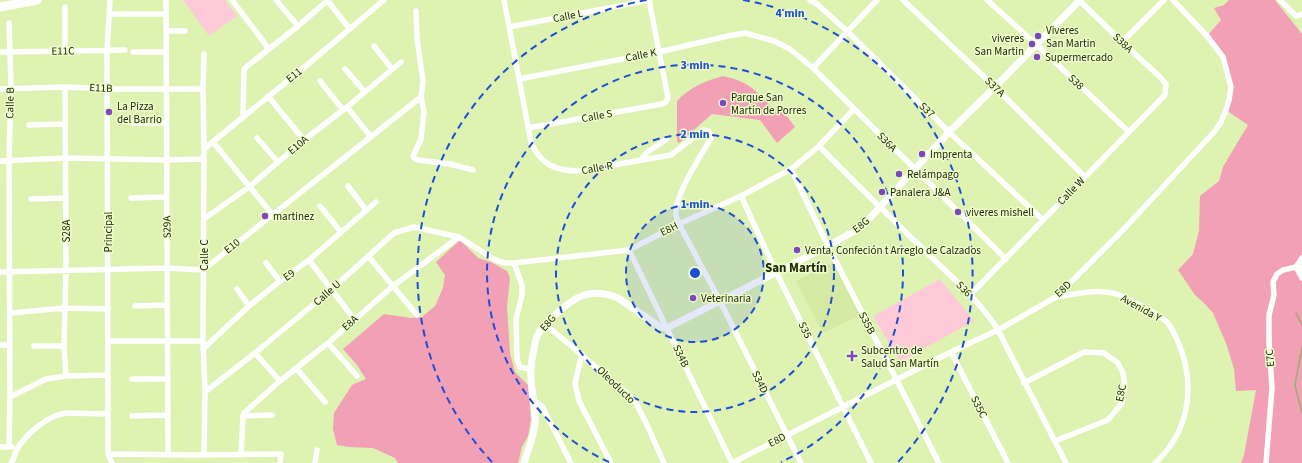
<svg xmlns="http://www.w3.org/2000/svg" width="1302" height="463" font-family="'Source Sans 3',sans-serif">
<rect width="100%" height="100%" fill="#def2b2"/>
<path fill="#d4eaa2" d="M833 262 860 315 823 333 796 281Z"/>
<path fill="#fecad7" d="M183 0H225L237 16 209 36Z
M940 279 974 321 900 362 873 316Z"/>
<path fill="#f1a0b5" d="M1229 0H1275L1302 34V258L1296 267 1302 278V463H1241L1244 455 1256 390 1236 391 1234 369 1226 343 1213 313 1205 304 1195 295 1178 270 1193 254 1199 231 1200 196 1219 181 1223 167 1248 125 1226 110 1231 87 1223 57 1207 36 1221 20 1214 8 1224 5Z
M723 76C751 82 757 92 776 112L780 107 795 127 777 143 760 120 712 114 679 143 677 141V101C690 87 705 81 723 76Z
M460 240 478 258 491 262 507 271 510 278 507 306 510 353 515 372 528 385 531 420 528 436 522 447 518 463H398L395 458 373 448 349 447 337 445 333 429 334 413 352 385 366 379 357 365 343 349 384 314 411 318 422 317 435 306 443 288 445 275 436 262Z"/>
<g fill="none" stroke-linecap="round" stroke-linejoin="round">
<path stroke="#9aaf67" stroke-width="1.5" d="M1296 313 1302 325
M1302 347 1295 385 1302 413"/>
<path stroke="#fff" stroke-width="5.5" d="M110 0 107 51 108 414V454L112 463
M166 0 168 454
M232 0 269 49
M276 0 298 26
M327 0 349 28
M504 0 531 142C540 164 555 171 579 171L671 155 703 130 709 131 711 138C701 156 674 195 676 215 676 218 678 221 679 224L720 301 801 463
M810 0 817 4 847 31 949 132 1043 220
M903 0 995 87 1085 177
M987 0 1037 45 1129 132
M1280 0 1296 16 1302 14
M65 7V51
M416 11 417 38 423 81 421 97 424 112 421 139 413 156 414 158 418 160 450 164 473 170
M109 14H166
M509 27 650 0
M166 31H185
M1122 42 1164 0
M374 46 392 69
M0 52 125 50
M133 52H166
M813 68 877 0
M345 69 365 92
M519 79 659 52 728 36 745 33 774 41 790 49 813 68 1006 259
M320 81 343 110
M65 87 66 269 64 346 66 376
M0 89 65 87 107 89H203
M268 96 304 140
M347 107 371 137
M243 116 244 70 245 68 298 26 328 0
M132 123H166
M29 125 65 124
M528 128 662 104 666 102 668 98 649 0
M257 138 278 162
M213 142 272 214
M819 146C853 181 888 215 923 249 949 275 979 299 998 330L1066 463
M204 149 307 65 384 0
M641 160 646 153 667 139
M0 161 66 158 166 160 203 159
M791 169 828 246 939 463
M348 186 366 210
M741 196 776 272 871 463
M131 198 166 197
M31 199 66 198
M320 206 341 232
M204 219 249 187 304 140 347 107 401 62
M629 250 732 463
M368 256 417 315
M309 260 354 319
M266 263 280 281
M514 263 522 285V295L516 319 517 359 520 367 530 369
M1296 267 1302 278
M1296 267 1302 258
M0 272 167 268 203 270 421 97
M237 289 249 306
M970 295 1165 95 1166 84 1159 76 1122 42 1080 1
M1056 297C1075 294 1097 288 1116 294 1126 297 1160 315 1167 322 1174 330 1178 342 1182 352 1195 393 1187 434 1155 463
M135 306 167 305
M10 313 65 308 108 309
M545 324 634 399 647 425 664 463
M108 341H203
M328 343 357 376
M0 345H9
M34 346H64
M203 349 249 306 280 281 309 260 376 202
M951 352 1008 463
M255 353 280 381
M582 354 575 383 579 401 611 463
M296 368 325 402
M132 379H167
M1024 383 1084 352 1104 353 1118 363 1123 373 1125 387 1122 403 1108 420 1055 441
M205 392 255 353 332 289 394 233 414 227 459 237 495 260 505 263H514L629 250 679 224 741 196 791 169 819 146 854 109
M10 397 46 379 66 376 108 375
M534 401 542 406 571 463
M132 416 168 415
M243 416 272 415
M0 447H12
M9 447 10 397 9 161 11 88 9 23
M108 454 193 455 281 454 280 463
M204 455 205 392 203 341 204 149 203 89 204 54
M241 455 243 416 244 413 280 381 328 343 393 286 459 237
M11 463C15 458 15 451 19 446 30 431 47 416 66 413L108 414
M315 463 317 450
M732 463 951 352 998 330 1056 297 1122 231 1215 131 1221 122 1226 110 1229 100 1231 87 1223 57 1207 36 1173 0
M1266 463 1272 388 1269 342V315L1274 295 1273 282 1277 274 1283 270 1296 267 1302 268"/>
<path stroke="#fff" stroke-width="7" d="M524 463C528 450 533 438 535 424 537 406 529 387 531 369 531 363 535 342 537 336 541 328 548 321 555 315 575 296 590 287 618 298L660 327 667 328 828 246 856 230 868 220 949 132 995 87 1080 0"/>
<path stroke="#fff" stroke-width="9" d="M0 7 37 0"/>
</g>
<circle cx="695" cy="273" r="69" fill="#1d4ed8" fill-opacity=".12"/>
<g fill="none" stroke="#1d4ed8" stroke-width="2" stroke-dasharray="7 5">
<circle cx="695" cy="273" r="69"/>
<circle cx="695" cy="273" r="139"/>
<path d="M609 462A208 208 0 1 1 781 462"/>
<path d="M492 462A277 277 0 0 1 647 0M743 0A277 277 0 0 1 898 462"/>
</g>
<g fill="#7f47be" stroke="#edfeca" stroke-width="1.5">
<circle cx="1038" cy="36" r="4"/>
<circle cx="1032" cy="44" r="4"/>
<circle cx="1037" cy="57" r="4"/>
<circle cx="723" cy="103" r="4"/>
<circle cx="109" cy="112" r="4"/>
<circle cx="922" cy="154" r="4"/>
<circle cx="899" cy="174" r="4"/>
<circle cx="882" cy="192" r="4"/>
<circle cx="958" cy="212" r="4"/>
<circle cx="265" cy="216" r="4"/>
<circle cx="797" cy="250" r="4"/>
<circle cx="693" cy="298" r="4"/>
<path d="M850 350h4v4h4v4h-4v4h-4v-4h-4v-4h4z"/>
</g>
<g text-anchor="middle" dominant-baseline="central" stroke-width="3" stroke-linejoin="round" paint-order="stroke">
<g font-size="11" fill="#21280f" stroke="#edfeca">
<text transform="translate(568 16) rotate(-11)">Calle L</text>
<text transform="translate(1123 43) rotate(43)">S38A</text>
<text transform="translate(63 51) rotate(-1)">E11C</text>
<text transform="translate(641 55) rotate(-11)">Calle K</text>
<text transform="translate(294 75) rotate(-39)">E11</text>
<text transform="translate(1076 82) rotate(44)">S38</text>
<text transform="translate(995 87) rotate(44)">S37A</text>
<text transform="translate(101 88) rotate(2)">E11B</text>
<text transform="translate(10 103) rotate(-89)">Calle B</text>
<text transform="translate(927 110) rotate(44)">S37</text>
<text transform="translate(597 116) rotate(-10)">Calle S</text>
<text transform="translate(887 142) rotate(45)">S36A</text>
<text transform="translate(298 145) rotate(-40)">E10A</text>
<text transform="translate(597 168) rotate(-10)">Calle R</text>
<text transform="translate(1071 191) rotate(-46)">Calle W</text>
<text transform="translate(861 225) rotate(-39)">E8G</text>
<text transform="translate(167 227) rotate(-91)">S29A</text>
<text transform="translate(669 229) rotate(-27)">E8H</text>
<text transform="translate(66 231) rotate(-90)">S28A</text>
<text transform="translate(108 232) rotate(-90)">Principal</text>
<text transform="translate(232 246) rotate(-39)">E10</text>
<text transform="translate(204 255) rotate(-90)">Calle C</text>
<text transform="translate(289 275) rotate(-36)">E9</text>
<text transform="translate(964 289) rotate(45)">S36</text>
<text transform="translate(1063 289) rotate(-43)">E8D</text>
<text transform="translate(327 293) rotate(-41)">Calle U</text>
<text transform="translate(1141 308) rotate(29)">Avenida Y</text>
<text transform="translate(350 323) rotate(-42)">E8A</text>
<text transform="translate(548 323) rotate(-49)">E8G</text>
<text transform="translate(867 323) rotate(63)">S35B</text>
<text transform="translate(805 330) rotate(64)">S35</text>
<text transform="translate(681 356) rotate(64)">S34B</text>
<text transform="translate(1270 358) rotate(-95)">E7C</text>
<text transform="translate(760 382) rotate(64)">S34D</text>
<text transform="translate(616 385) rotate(44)">Oleoducto</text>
<text transform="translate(1121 393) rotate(-79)">E8C</text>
<text transform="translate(979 407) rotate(63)">S35C</text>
<text transform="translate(777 440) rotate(-27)">E8D</text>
</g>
<g font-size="11" fill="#21280f" stroke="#edfeca" text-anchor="start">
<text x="1046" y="30">Viveres<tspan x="1046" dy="13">San Martin</tspan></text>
<text x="1024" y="38" text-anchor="end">viveres<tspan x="1024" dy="13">San Martin</tspan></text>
<text x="1045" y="57">Supermercado</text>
<text x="731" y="97">Parque San<tspan x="731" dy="13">Martín de Porres</tspan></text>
<text x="117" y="106">La Pizza<tspan x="117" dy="13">del Barrio</tspan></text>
<text x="930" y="154">Imprenta</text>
<text x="907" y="174">Relámpago</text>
<text x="890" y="192">Panalera J&amp;A</text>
<text x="966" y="212">viveres mishell</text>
<text x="273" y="216">martinez</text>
<text x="805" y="250">Venta, Confeción t Arreglo de Calzados</text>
<text x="701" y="298">Veterinaria</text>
<text x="861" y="350">Subcentro de<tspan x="861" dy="13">Salud San Martín</tspan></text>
</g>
<g font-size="13" font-weight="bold" fill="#21280f" stroke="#edfeca">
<text x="796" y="268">San Martín</text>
</g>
</g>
<circle cx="695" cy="273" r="6" fill="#1d4ed8" stroke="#edfeca" stroke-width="2"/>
<g font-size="12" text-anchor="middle" font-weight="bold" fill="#1d4ed8" stroke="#edfeca" stroke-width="3" stroke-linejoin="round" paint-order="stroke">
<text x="790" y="17">4 min</text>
<text x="695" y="69">3 min</text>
<text x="695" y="138">2 min</text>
<text x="695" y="208">1 min</text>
</g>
</svg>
